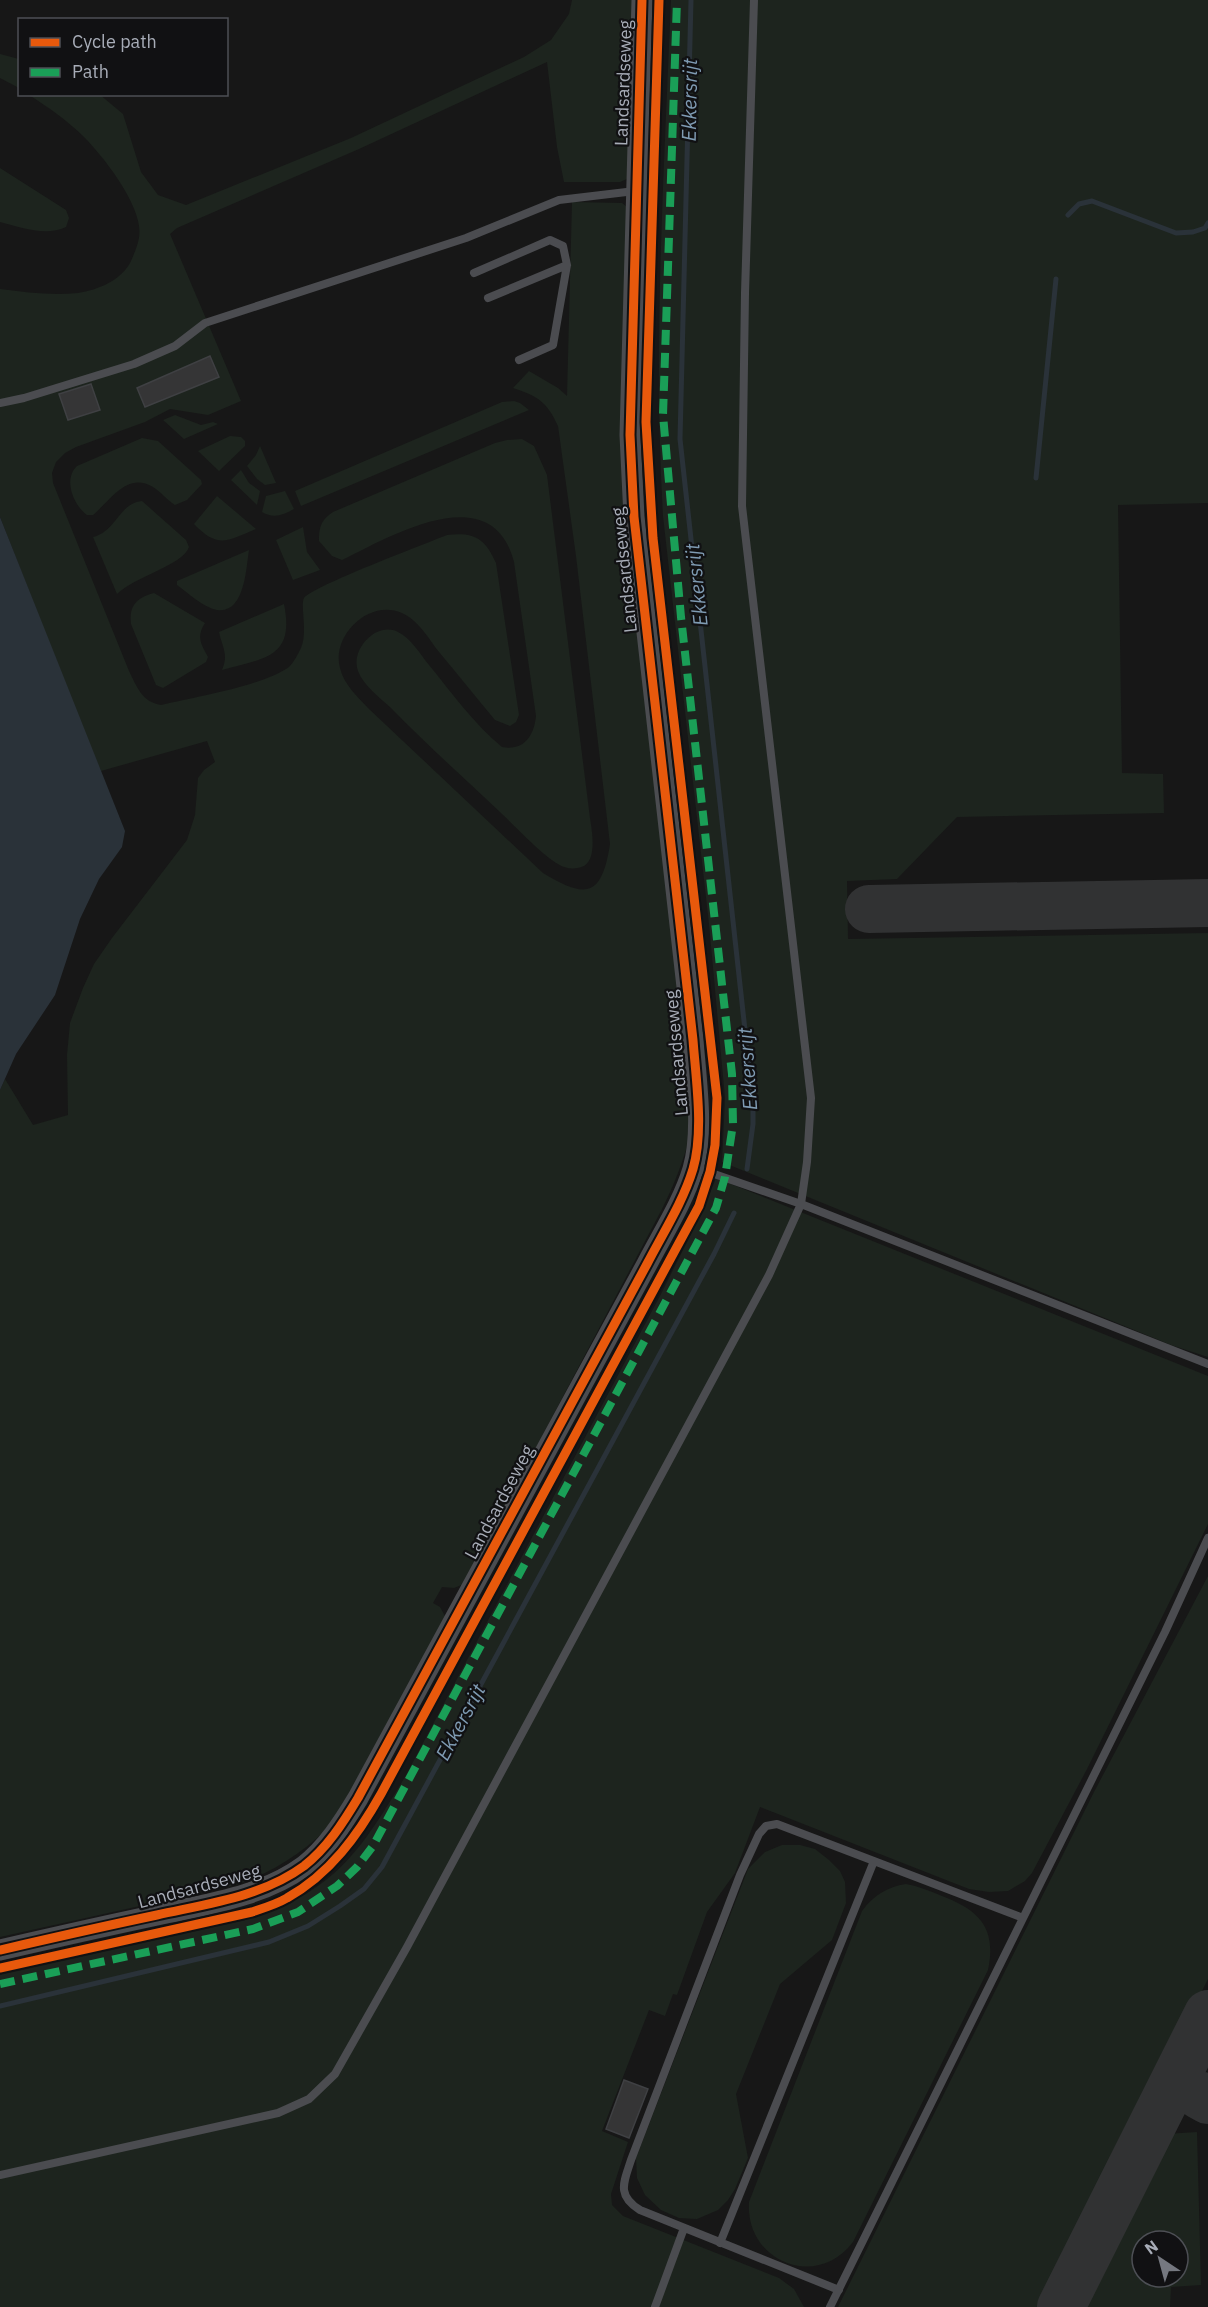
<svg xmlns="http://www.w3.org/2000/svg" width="1208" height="2307" font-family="'IBM Plex Sans',sans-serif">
<rect width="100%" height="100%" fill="#171717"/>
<path fill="#1d241e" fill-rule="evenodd" d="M572 0H634L629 178 620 182H564L557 147 547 62 359 149 177 228 170 234 241 401 208 415 170 409 145 422 76 447 65 453 56 462 52 473 53 483 129 671C137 687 142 702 161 705 195 697 262 686 289 667 294 662 298 654 301 648 308 632 300 605 304 598 313 586 425 544 447 535 474 532 485 538 496 563L519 715 516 722 510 726 495 720C476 697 458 675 439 652 429 639 418 620 402 613 369 598 331 636 340 668 344 685 358 697 369 709L543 873C587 900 602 896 610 844L576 556 558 426C547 402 538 396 513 388L529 371 558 388 567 396 572 202 622 203 627 207 623 351 683 979 690 1136C683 1162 674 1185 662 1209L464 1584 454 1588 442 1587 433 1603 440 1607 446 1618 335 1821C307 1850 277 1870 239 1884L0 1937V1090L5 1079 33 1125 68 1115 67 1055 70 1023 83 988 94 964 112 938 187 840 195 815 198 778 204 770 215 762 207 741 101 771 91 749 0 517V289C26 292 51 296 78 293 98 290 122 280 131 261 136 249 141 239 139 226 136 199 103 156 84 137 68 121 48 107 29 95L99 94 123 114 141 172 158 195 186 205 351 138 524 57 551 40 569 14Z
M671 0H1208V503L1118 505 1122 773 1163 774 1164 813 957 817 897 879 847 881 848 939 1208 933V1357L1171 1345 722 1162 725 1098 709 924 663 516C653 345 664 172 671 0Z
M0 54 19 59V88L0 78Z
M0 168 66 210 69 218 66 227C45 237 21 227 0 222Z
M514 401 520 403 529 410 301 506 295 491 502 402Z
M175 415 201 425 213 422 218 424 184 439 163 420Z
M230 436 241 437 245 441V446L219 471 198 451Z
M142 438 158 441 201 480 202 484 187 500 175 505C167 500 161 492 153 487 127 471 110 501 93 515H87C73 505 63 479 77 466Z
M522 439 534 446 547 475 590 818C592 831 597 858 584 866 576 870 565 869 558 864 542 855 515 826 500 812 464 778 426 744 391 708 380 698 363 685 358 671 350 649 377 621 398 632 411 638 420 654 429 665 452 693 474 724 502 747 524 751 534 736 536 716L514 562C492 476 391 536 342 560L332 556 319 541C319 527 321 520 333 512L495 443 507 440Z
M260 446 276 483 265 485 257 479 247 466 256 455Z
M241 470 249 483 260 491 257 505 231 480Z
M285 491 294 509C283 515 274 519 262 512L266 496Z
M217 496 256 529C227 541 218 549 194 524Z
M142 501 186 540 189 547C183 565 136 576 117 594L93 537C116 532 119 503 142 501Z
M303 527 307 552 320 570 293 580 276 540Z
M249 550C246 568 245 614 217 610 203 607 188 593 177 585V581Z
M154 593 205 623C196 637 201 644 208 657L206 662 163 688 156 685 131 624C129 606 136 598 154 593Z
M284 604C295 658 265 658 222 670 229 654 222 647 219 632Z
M716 1178 1208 1376V1524L1087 1769 1032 1873 1025 1881 1008 1891 989 1892 969 1889 760 1807 735 1873 707 1912 677 1995 673 1994 665 2016 649 2010 602 2131 628 2142 611 2194 612 2205 623 2216 779 2278 794 2289 804 2307H0V1975L242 1921C333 1893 358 1855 405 1777L661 1294 705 1206Z
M1208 1576V1979L1044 2307H838L1094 1792Z
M782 1845H800L815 1849 829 1860 840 1871 845 1882 846 1903 832 1940 780 1984 736 2094 748 2158 735 2189 728 2200 718 2210 697 2219 679 2218 661 2210 645 2195 637 2178 636 2158 748 1869 765 1852Z
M906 1884C918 1886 930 1891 942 1896 979 1910 997 1928 988 1970L853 2242C816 2291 745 2261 749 2202L862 1911C874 1895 887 1887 906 1884Z
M1197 2132 1201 2285 1171 2287 1170 2307H1079L1166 2134ZM1142 2241H1178V2277H1142Z"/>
<path fill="#2a3239" d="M0 517 125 831 122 847 99 879 80 919 55 995 16 1054 0 1090Z"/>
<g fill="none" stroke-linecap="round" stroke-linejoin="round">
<path stroke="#2a3239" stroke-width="5" d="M691 0 680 439 753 1103V1124L747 1169
M1068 215 1079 204 1092 201 1176 233 1193 232 1205 228 1208 223
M1036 478 1056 279
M0 2006 269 1942 308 1926 340 1906 364 1889 382 1867 714 1254 734 1213"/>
<path stroke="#313233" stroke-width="48" d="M869 909 1208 903
M1199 2095 1208 2100
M1061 2307 1208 2014"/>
</g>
<path fill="#353536" stroke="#3f4043" stroke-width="1.5" d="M210 356 219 377 145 407 137 388Z
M91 384 100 410 68 420 59 394Z
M624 2080 648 2089 629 2138 606 2129Z"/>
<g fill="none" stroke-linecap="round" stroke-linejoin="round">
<path stroke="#4b4c50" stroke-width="8" d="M474 273 550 240 563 246 567 265 553 345 519 360
M488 298 567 265
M0 403 24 398 134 364 175 346 205 323 466 238 559 200 635 191
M694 1167 801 1204 1208 1364
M0 2175 278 2113 309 2099 335 2074 407 1947 769 1275 801 1204 807 1162 811 1098 742 506 745 293 754 0
M720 2243 874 1861
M839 2290 640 2210C616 2195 624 2182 631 2160L740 1875 759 1834 766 1826 777 1824 1023 1918
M655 2307 684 2228
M830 2307 1165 1632 1208 1538"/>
<path stroke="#4b4c50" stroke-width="21" d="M0 1950C52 1938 105 1926 157 1915 206 1904 262 1897 304 1866 327 1848 343 1823 358 1798L647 1264C663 1233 683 1202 693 1169 704 1131 696 1080 693 1040L634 517 630 435 642 0"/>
<path stroke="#1a9f57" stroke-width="8" stroke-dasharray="15 8" stroke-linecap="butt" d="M0 1984 253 1929 298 1912 337 1886 357 1867 373 1846 716 1208 725 1177 733 1124 732 1074 681 617 663 415 677 0"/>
<defs>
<path id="cycleway" d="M0 1950C52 1938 105 1926 157 1915 206 1904 262 1897 304 1866 327 1848 343 1823 358 1798L647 1264C663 1233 683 1202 693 1169 704 1131 696 1080 693 1040L634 517 630 435 642 0
M0 1968 252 1912C264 1908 277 1904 287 1898 330 1874 358 1835 381 1794L699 1206 710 1172 715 1145 717 1098 653 538 646 422 659 0"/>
</defs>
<use href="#cycleway" stroke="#111113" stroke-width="13"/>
<use href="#cycleway" stroke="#e8590c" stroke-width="9"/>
</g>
<g text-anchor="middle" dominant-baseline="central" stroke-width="4.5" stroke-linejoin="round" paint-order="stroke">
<g font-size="18" fill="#a8adb8" stroke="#111113">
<text transform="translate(623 83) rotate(-88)">Landsardseweg</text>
<text transform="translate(624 570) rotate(-96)">Landsardseweg</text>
<text transform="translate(676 1053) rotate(-95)">Landsardseweg</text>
<text transform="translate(499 1502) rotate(-62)">Landsardseweg</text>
<text transform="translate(199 1886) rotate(-15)">Landsardseweg</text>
</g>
<g font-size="20" font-style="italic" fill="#7f9bb3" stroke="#111113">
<text transform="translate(689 100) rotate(-89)">Ekkersrijt</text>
<text transform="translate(696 585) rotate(-96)">Ekkersrijt</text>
<text transform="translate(747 1069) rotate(-94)">Ekkersrijt</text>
<text transform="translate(460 1722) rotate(-62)">Ekkersrijt</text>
</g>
</g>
<rect x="18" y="18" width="210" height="78" fill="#111113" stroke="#4d4f55" stroke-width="1.5"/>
<rect x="30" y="38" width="30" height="9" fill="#e8590c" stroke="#4d4f55" stroke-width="1.5"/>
<text x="72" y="48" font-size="18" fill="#a8adb8">Cycle path</text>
<rect x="30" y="68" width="30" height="9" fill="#1a9f57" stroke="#4d4f55" stroke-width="1.5"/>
<text x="72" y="78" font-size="18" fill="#a8adb8">Path</text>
<g transform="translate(1160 2259) rotate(324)"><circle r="28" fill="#111113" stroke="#4d4f55" stroke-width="1.5"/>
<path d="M0-4.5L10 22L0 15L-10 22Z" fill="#757880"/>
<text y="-9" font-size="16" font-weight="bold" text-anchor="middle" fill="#a8adb8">N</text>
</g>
</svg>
